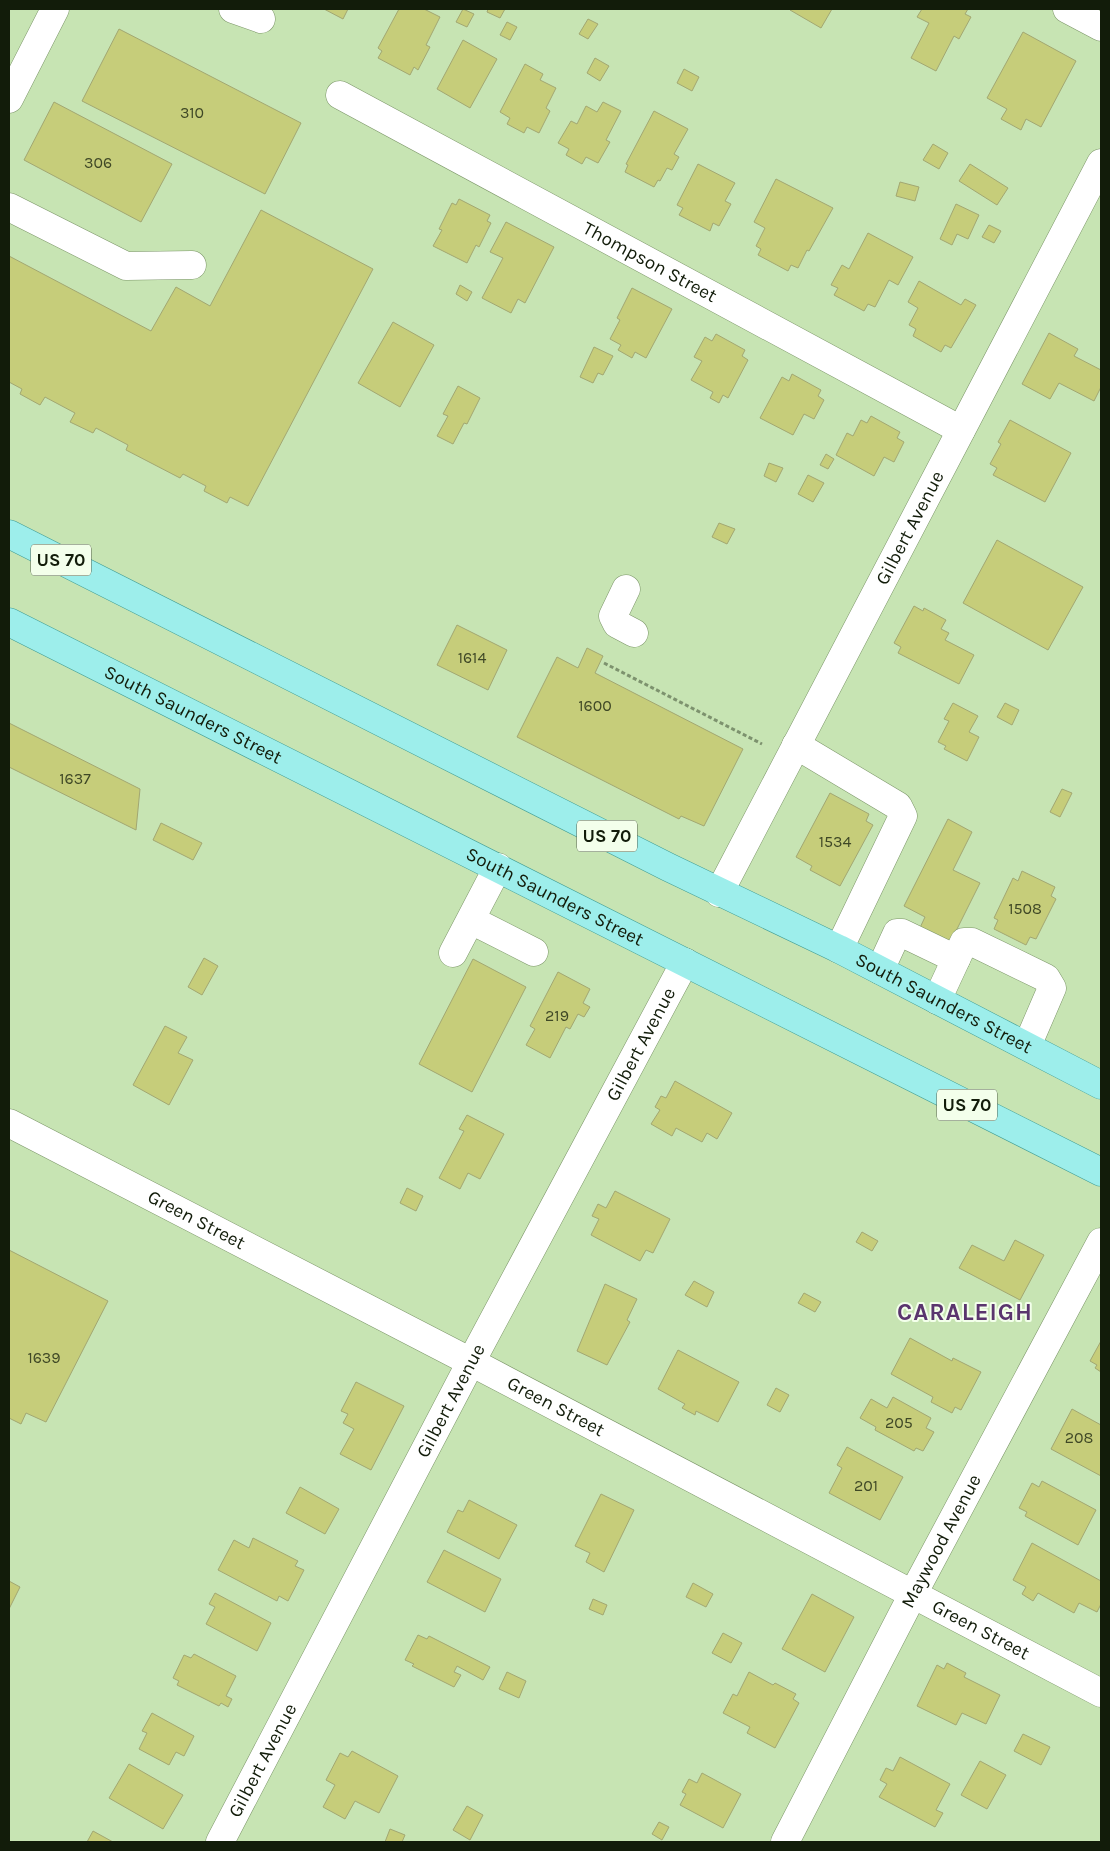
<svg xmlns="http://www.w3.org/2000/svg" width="1110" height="1851" font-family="Karla,sans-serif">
<rect width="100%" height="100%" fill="#c7e4b3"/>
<path fill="#c6cd7a" stroke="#a2a772" d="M324 9H348L343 19Z
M399 9H424L440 17 426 45 430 47 418 70 414 67 410 75 378 58 382 51 378 48Z
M463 9 474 14 467 27 456 22Z
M488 9H505L500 18 487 12Z
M791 9H832L821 28 790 10Z
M922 9H968L965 14 971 17 959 39 954 36 936 71 911 58 929 23 917 17Z
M588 19 598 24 588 39 579 34Z
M507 22 517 27 510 40 500 35Z
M119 29 301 123 265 194 82 101Z
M1023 32 1076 61 1041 127 1026 119 1021 130 1001 119 1007 109 987 98Z
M463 40 497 59 470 108 437 89Z
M595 58 609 66 600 81 587 73Z
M525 64 543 74 540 80 556 88 546 108 550 111 539 133 527 127 524 133 507 124 510 118 500 112Z
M684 69 699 77 692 91 677 83Z
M54 102 172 164 141 222 24 160Z
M603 102 621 111 606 140 610 142 598 163 586 157 582 164 566 155 569 149 558 143 571 121 577 124 586 106 597 112Z
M654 111 688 129 674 154 679 157 672 170 667 168 660 181 658 180 654 187 625 172 628 165 626 164Z
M933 144 948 153 939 169 923 160Z
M698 164 735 183 725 201 731 204 719 226 713 223 710 231 679 215 683 208 677 205Z
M970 164 1008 188 997 205 959 181Z
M776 179 833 208 809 251 807 250 798 268 791 265 788 271 758 255 761 249 756 246 765 228 754 222Z
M900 182 919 187 915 201 896 196Z
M459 199 490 215 487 221 491 223 479 247 476 245 467 263 433 246 442 230 439 229 452 203 456 205Z
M956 204 979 215 968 239 957 234 952 245 940 239Z
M261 210 373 269 248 506 230 497 227 503 204 491 206 486 183 474 180 478 126 450 128 445 96 428 93 433 70 422 75 413 45 397 40 405 20 394 22 389 9 382V256L151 331 176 287 210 306Z
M506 222 554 247 525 303 518 299 511 313 482 298 503 258 490 252Z
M989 225 1001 231 994 243 982 237Z
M868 233 913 257 898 285 889 280 875 307 868 304 864 311 834 295 838 288 831 285 842 265 849 269Z
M919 281 961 305 965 299 976 305 951 348 945 345 941 352 913 336 916 329 909 325 918 308 908 302Z
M460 285 472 292 467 301 456 294Z
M632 288 672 309 646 358 635 352 632 358 618 350 621 345 610 339 620 320 617 318Z
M393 322 434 345 400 407 358 383Z
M1049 333 1078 349 1074 356 1101 370V387L1094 401 1059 383 1050 399 1022 384Z
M716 334 745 350 742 356 748 360 728 398 723 395 719 403 710 398 713 392 691 380 702 361 694 357 705 337 712 341Z
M594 347 613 356 603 375 598 373 593 383 580 377Z
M792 374 821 390 818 396 824 400 814 419 804 414 793 435 760 418 782 377 789 381Z
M458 386 480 398 467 424 464 423 453 444 437 436 448 416 443 414Z
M871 416 900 432 897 438 904 442 894 462 884 457 874 476 836 455 847 433 853 436 861 420 867 423Z
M1010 420 1071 453 1045 502 993 475 997 468 990 464 1001 444 998 442Z
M826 454 834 459 828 469 820 465Z
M769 463 783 468 776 482 764 476Z
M808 475 824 483 813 502 798 494Z
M719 523 735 529 727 544 712 537Z
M997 540 1083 587 1048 650 963 603Z
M914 606 923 611 924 608 946 620 941 629 949 633 945 640 974 655 959 684 898 653 901 647 894 643Z
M457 625 507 650 488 690 437 665Z
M587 648 603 656 595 673 743 749 704 826 681 816 679 819 517 737 557 657 578 668Z
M953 703 978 716 969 732 979 737 967 761 944 749 946 746 938 742 949 721 944 719Z
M1005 703 1019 710 1012 725 997 717Z
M9 723 140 789 136 830 9 767Z
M1062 789 1072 793 1060 817 1050 812Z
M830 793 869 814 866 821 873 825 840 886 810 870 812 866 796 857Z
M948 819 972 832 953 870 980 883 948 947 918 932 925 917 904 906Z
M161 823 202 843 193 860 153 840Z
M1022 871 1055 887 1051 896 1056 899 1036 939 1030 937 1026 945 994 929 998 920 994 918 1013 878 1018 881Z
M204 958 218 966 202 995 188 987Z
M473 959 526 987 472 1092 419 1064Z
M558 972 590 989 583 1003 590 1007 584 1017 578 1014 570 1029 566 1027 550 1058 526 1045 535 1029 530 1026Z
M165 1026 187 1037 178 1053 193 1060 169 1105 133 1085Z
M675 1081 732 1113 717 1139 707 1133 702 1142 676 1128 672 1136 651 1124 660 1110 655 1107 661 1096 666 1098Z
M467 1115 504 1134 480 1179 468 1173 460 1189 439 1178 464 1131 459 1129Z
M407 1188 423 1196 416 1211 400 1203Z
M615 1191 670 1219 653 1253 646 1250 640 1261 591 1235 599 1219 592 1216 598 1204 606 1208Z
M862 1232 878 1241 872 1251 856 1242Z
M1015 1240 1044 1255 1020 1300 959 1268 972 1245 1004 1261Z
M9 1250 108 1301 46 1422 26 1413 21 1424 9 1418Z
M694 1281 714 1292 707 1307 685 1295Z
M605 1284 637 1299 627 1320 630 1322 607 1365 577 1351Z
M804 1293 821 1302 815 1312 798 1303Z
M910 1338 952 1361 953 1358 981 1372 961 1410 955 1407 952 1413 931 1402 933 1397 891 1374Z
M1101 1341V1372L1095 1368 1097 1365 1090 1361Z
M678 1350 739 1382 718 1422 696 1411 695 1415 682 1408 685 1404 658 1389Z
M356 1382 404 1406 371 1470 340 1454 354 1429 343 1423 348 1414 341 1411Z
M776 1388 789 1395 780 1412 767 1405Z
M893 1397 931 1418 926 1428 934 1432 923 1451 916 1448 914 1451 875 1430 876 1427 860 1418 871 1399 887 1408Z
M1072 1409 1101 1425V1476L1051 1449Z
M847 1447 903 1477 880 1520 829 1493 842 1468 837 1465Z
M1042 1481 1096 1510 1078 1545 1025 1516 1027 1512 1019 1508 1032 1483 1039 1487Z
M300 1487 339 1509 325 1534 286 1513Z
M601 1494 634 1510 604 1572 586 1562 590 1553 575 1546Z
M469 1500 517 1525 499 1559 447 1532 458 1510 463 1512Z
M253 1538 298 1561 295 1566 304 1570 288 1601 279 1596 277 1601 218 1570 234 1540 249 1548Z
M1032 1543 1101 1581V1604L1097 1612 1079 1603 1074 1613 1038 1593 1033 1601 1022 1594 1026 1587 1013 1580Z
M444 1550 501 1579 485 1612 427 1582Z
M9 1581 20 1587 9 1609Z
M693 1583 713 1594 706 1607 686 1597Z
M215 1593 271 1623 257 1651 206 1624 215 1607 209 1604Z
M812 1594 854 1617 825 1672 782 1649Z
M593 1599 607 1605 603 1615 589 1609Z
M723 1633 742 1643 731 1663 712 1653Z
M418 1635 427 1639 429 1636 490 1667 483 1680 457 1666 454 1672 461 1675 454 1687 412 1666 414 1664 405 1660Z
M194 1654 236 1676 226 1696 232 1699 228 1707 221 1703 219 1706 177 1685 179 1681 173 1678 184 1655 191 1658Z
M947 1663 966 1673 964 1677 1000 1695 986 1724 962 1713 956 1725 917 1706 937 1665 944 1669Z
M507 1672 526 1681 519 1698 499 1689Z
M749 1672 773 1685 775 1683 796 1694 793 1699 799 1703 775 1748 747 1733 750 1727 723 1713 733 1694 737 1696Z
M152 1713 194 1736 184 1756 176 1752 169 1765 139 1749 147 1733 142 1731Z
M1023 1734 1050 1747 1041 1765 1014 1751Z
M352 1751 398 1776 379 1813 355 1801 345 1819 323 1807 335 1785 326 1780 340 1753 348 1757Z
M900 1757 950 1784 936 1810 943 1813 935 1827 879 1797 887 1784 880 1780 886 1768 893 1771Z
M980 1761 1006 1775 987 1809 961 1795Z
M129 1764 183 1795 163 1829 109 1798Z
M702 1773 741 1794 723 1828 680 1805 686 1794 682 1792 689 1779 697 1783Z
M467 1806 483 1815 470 1840 453 1830Z
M659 1822 669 1827 662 1840 652 1834Z
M390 1829 405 1835 402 1842H385Z
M93 1831 113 1842H87Z"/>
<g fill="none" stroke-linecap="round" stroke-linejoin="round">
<defs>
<g id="minor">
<path d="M233 9 261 19"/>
<path d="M1067 9 1101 27"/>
<path id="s1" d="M340 95 961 430"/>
<path d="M9 99 55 9"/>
<path d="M9 207 126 266 192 265"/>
<path d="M626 589 613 616 617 624 634 633"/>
<path d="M796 745 898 806 903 816 839 949"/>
<path id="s2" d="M719 893 1101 163"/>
<path d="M471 920 534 952"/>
<path d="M453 953 498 867"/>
<path d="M880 970 897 933H902L956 959"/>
<path d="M937 1000 964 942H972L1046 978 1052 988 1027 1046"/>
<path id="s3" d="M9 1123 471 1362 1101 1693"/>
<path id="s4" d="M220 1842 471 1362 685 962"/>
<path id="s5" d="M785 1842 913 1594 1101 1242"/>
</g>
<g id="major">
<path id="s6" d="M9 534 668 867 839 949 1101 1085"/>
<path id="s7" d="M9 622 1101 1172"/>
</g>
</defs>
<use href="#minor" stroke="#7c9669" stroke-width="29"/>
<use href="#major" stroke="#429d94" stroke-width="29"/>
<path stroke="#7d926e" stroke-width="3" stroke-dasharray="4 2.5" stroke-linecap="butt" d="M604 663 762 744"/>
<use href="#minor" stroke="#fff" stroke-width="28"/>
<use href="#major" stroke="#9deeeb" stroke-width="28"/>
</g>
<g text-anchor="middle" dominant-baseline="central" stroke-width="4" stroke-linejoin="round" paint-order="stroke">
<g font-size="16" fill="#3f4826">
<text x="192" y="112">310</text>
<text x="98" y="162">306</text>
<text x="472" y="657">1614</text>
<text x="595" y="705">1600</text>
<text x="75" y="778">1637</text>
<text x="835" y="841">1534</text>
<text x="1025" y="908">1508</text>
<text x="557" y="1015">219</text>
<text x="44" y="1357">1639</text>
<text x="899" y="1422">205</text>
<text x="1079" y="1437">208</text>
<text x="866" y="1485">201</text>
</g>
<g fill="#f3ffeb" stroke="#56604e" stroke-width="1">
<rect x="31" y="544.5" width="60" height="31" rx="4"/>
<rect x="577" y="820.5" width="60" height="31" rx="4"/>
<rect x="937" y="1089.5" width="60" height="31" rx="4"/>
</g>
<g font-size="18" font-weight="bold" fill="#121c0a">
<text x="61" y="560">US 70</text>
<text x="607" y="836">US 70</text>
<text x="967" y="1105">US 70</text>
</g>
<g font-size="19" fill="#121c0a" stroke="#f3ffeb">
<text stroke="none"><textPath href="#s1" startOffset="352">Thompson Street</textPath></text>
<text stroke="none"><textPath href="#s2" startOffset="412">Gilbert Avenue</textPath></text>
<text stroke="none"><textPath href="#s7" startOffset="206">South Saunders Street</textPath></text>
<text stroke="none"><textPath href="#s7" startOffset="611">South Saunders Street</textPath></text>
<text stroke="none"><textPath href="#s6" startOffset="1046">South Saunders Street</textPath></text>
<text stroke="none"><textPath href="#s4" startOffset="902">Gilbert Avenue</textPath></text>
<text stroke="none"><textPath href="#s3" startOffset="211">Green Street</textPath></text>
<text stroke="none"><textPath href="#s4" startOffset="498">Gilbert Avenue</textPath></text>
<text stroke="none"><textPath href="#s3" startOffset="616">Green Street</textPath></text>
<text stroke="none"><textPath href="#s5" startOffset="339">Maywood Avenue</textPath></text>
<text stroke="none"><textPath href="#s3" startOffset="1096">Green Street</textPath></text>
<text stroke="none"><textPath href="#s4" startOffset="92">Gilbert Avenue</textPath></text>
</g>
<g font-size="24" font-weight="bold" letter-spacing="1" fill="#5a356e" stroke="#f3ffeb">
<text x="965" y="1312">CARALEIGH</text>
</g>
</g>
<rect width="1110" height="1851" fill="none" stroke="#121c0a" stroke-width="20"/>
</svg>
